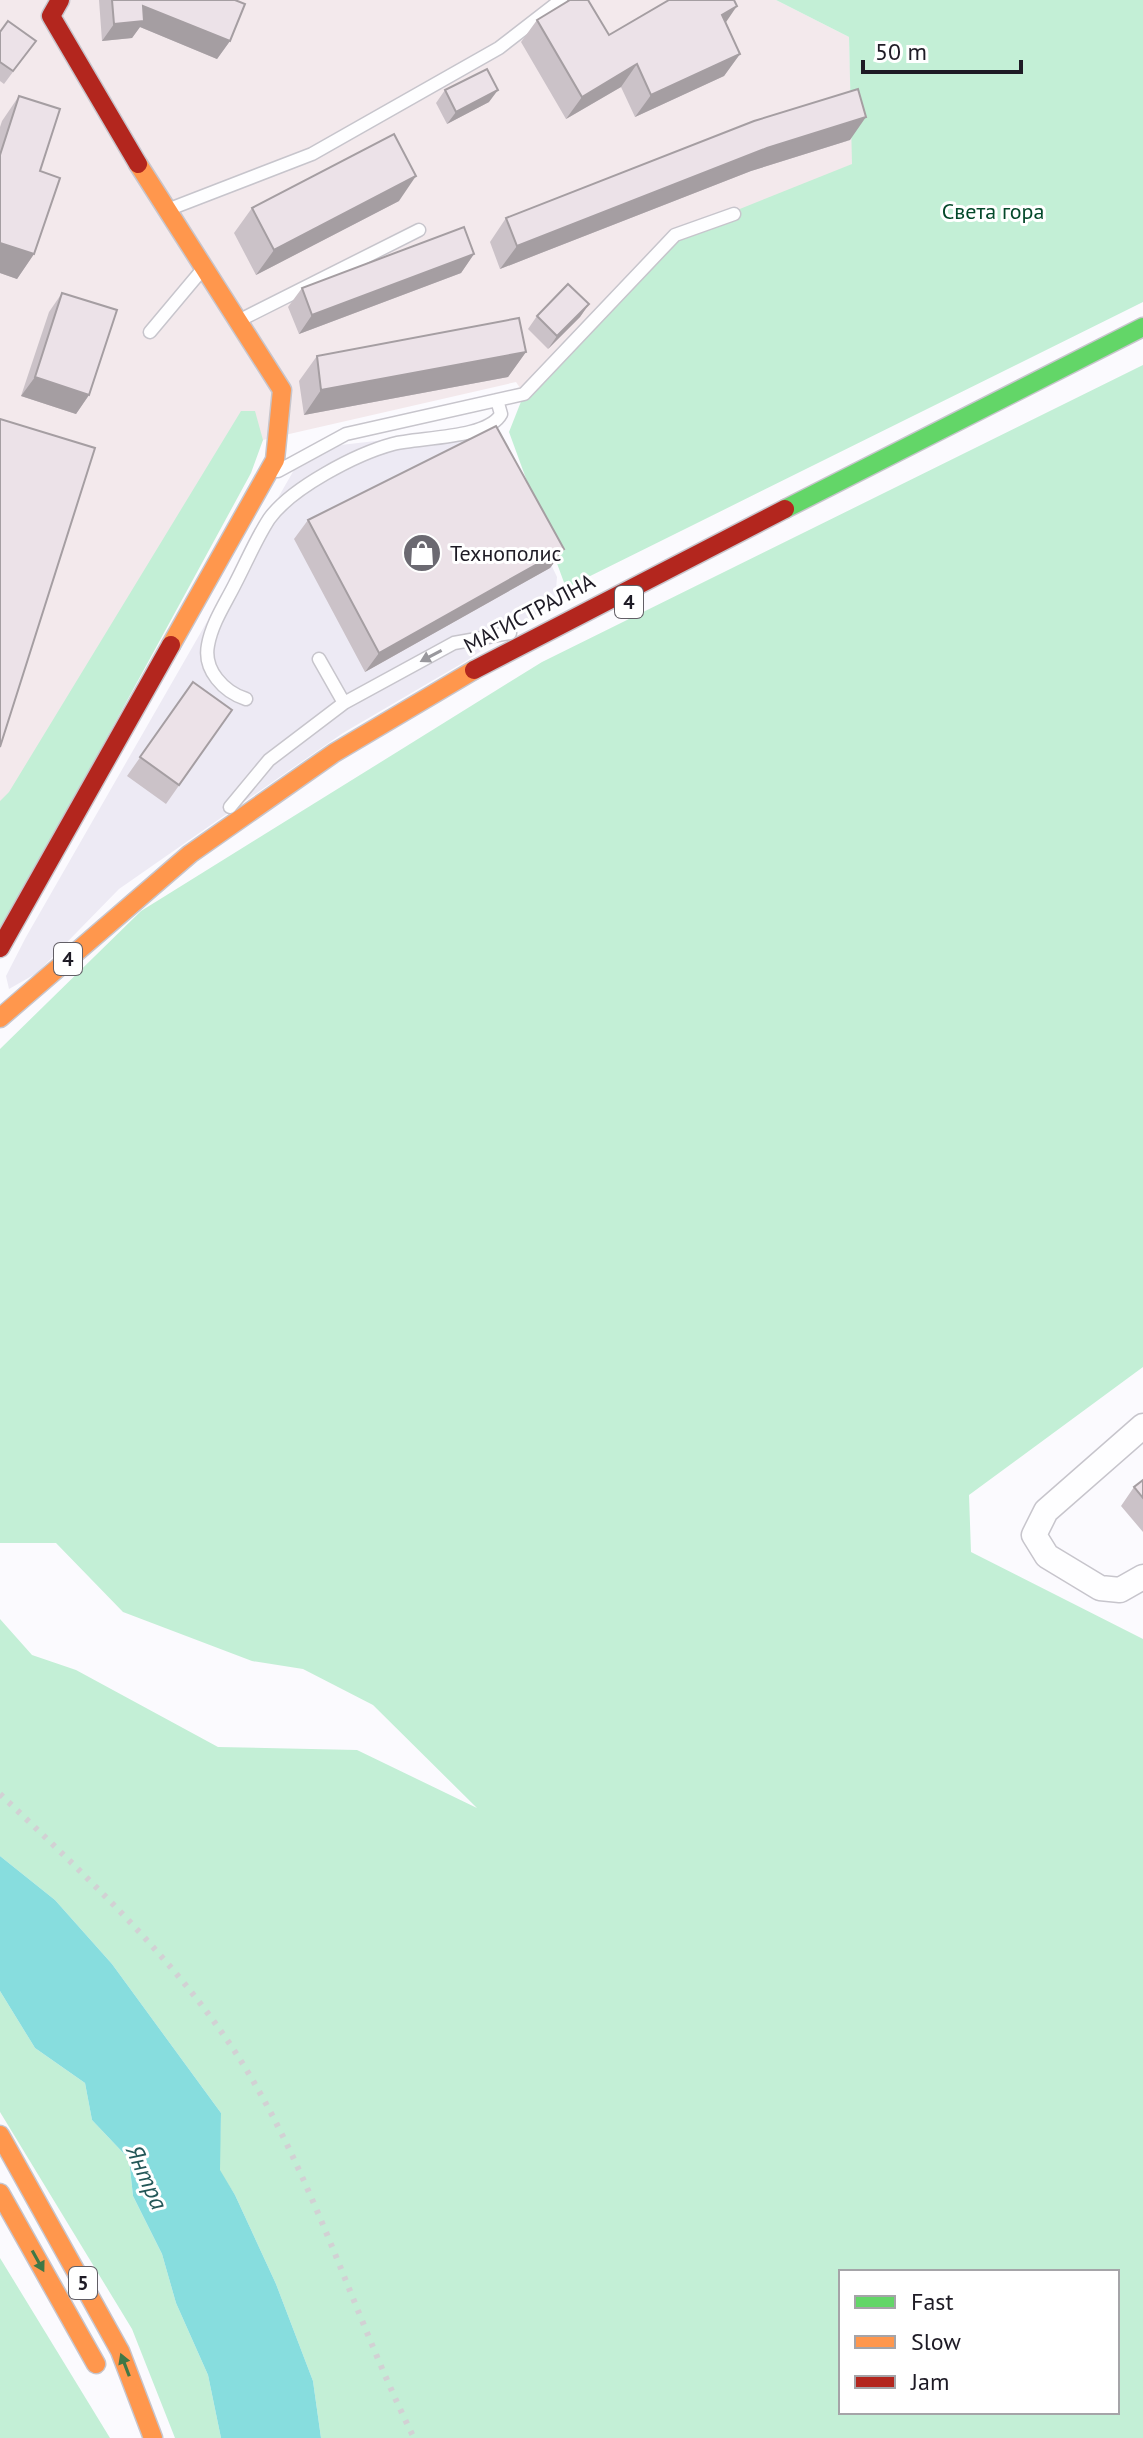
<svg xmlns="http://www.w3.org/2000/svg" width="1143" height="2438" font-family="'PT Sans',sans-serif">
<rect width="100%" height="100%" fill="#fbfafe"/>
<path fill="#edeaf4" d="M497 427 521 501 557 577 555 602 466 661 343 733 119 889 37 973 9 989 6 976 26 937 306 449Z"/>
<path fill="#f3e9ec" d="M0 0H776L849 37 853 164 734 214 524 394 516 382 263 440 0 835Z"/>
<path fill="#c3efd6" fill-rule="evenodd" d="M776 0H1143V302L566 588 509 432 524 394 675 235 852 164 849 37Z
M1143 365V1367L969 1495 971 1552 1143 1639V2438H321L313 2381 276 2284 235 2195 219 2170 221 2113 112 1964 55 1900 0 1856V1619L32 1655 76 1670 218 1747 357 1750 477 1808 373 1705 303 1669 252 1661 123 1612 56 1543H0V1049L141 911 542 662ZM841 2272H1117V2412H841Z
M241 411H255L263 440 251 473 0 934V801L9 792Z
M0 1991 35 2048 85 2083 92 2120 129 2159 133 2196 162 2254 176 2303 208 2375 221 2438H175L132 2329 0 2112Z
M0 2258 110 2438H0Z"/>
<path fill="#87ddde" d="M0 1856 55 1900 112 1964 221 2113 220 2170 235 2195 276 2284 313 2381 321 2438H221L208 2375 176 2303 162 2254 133 2196 129 2159 92 2120 85 2083 35 2048 0 1991Z"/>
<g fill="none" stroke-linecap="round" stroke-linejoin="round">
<defs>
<path id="lane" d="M167 210 312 154 499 48 561 0
M240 320 419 230
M150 332 202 270
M278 471 346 434 524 394 675 235 734 214
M319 659 344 703
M246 699C224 692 203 670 208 645 212 623 225 604 235 584 246 563 256 539 269 519 291 488 356 454 393 444 418 437 488 439 501 414L497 400
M230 807 269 760 344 703 454 643 510 633"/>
<path id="street" d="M1143 1426 1046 1511 1034 1535 1047 1556 1100 1588 1120 1590 1143 1577"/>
<path id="fast" d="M785 509 1143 327"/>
<path id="slow" d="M138 164 282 390 275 460 171 645
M0 1018 190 854 334 753 474 670
M0 2135 120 2351 153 2438
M0 2193 96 2364"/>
<path id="jam" d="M60 0 51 16 138 164
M474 670 785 509
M0 948 171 645"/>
</defs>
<use href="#lane" stroke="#c7c5cc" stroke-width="15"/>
<use href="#street" stroke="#c7c5cc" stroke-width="27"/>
<use href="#fast" stroke="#c7c5cc" stroke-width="21"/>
<use href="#slow" stroke="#c7c5cc" stroke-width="21"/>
<use href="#jam" stroke="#c7c5cc" stroke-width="21"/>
<use href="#lane" stroke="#fefeff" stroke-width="12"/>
<use href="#street" stroke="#fefeff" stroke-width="24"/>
<use href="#fast" stroke="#63d668" stroke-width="18"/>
<use href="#slow" stroke="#ff974d" stroke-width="18"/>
<use href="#jam" stroke="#b3261e" stroke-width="18"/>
<path stroke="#d2d1d4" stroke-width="6" stroke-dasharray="4 8" stroke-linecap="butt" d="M0 1794C88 1878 186 1969 249 2074 318 2189 355 2319 414 2438"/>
</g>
<path fill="#cbc2c8" d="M99 0H235L230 41 217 59 140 27 132 38 102 41Z
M537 20 609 35 726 22 740 54 724 76 635 117 621 87 566 119 521 42Z
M0 32 36 41 4 84 0 81Z
M445 90 489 102 447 124 436 103Z
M19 96 40 171 34 254 17 279 0 273V127L2 121Z
M850 140 751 171 500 269 490 242 506 218Z
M399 201 256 275 234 233 252 208Z
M474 254 461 273 299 334 288 307 302 288Z
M62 293 89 395 76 414 21 396 49 312Z
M589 304 580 317 548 349 528 329 537 316Z
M526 352 508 377 304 415 299 381 317 356Z
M308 520 564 549 550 568 365 672 294 539Z
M193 682 232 710 166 804 127 776Z
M1143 1480V1532L1121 1506 1134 1487Z"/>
<path fill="#a59ea2" d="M143 6 230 41 217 59 140 27 132 38 102 41 114 24Z
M737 6 722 28V15Z
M740 54 724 76 635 117 651 95Z
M637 64 621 87 566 119 582 97Z
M498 90 489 102 447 124 456 112Z
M866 117 850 140 751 171 500 269 517 246 767 148Z
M416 176 399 201 256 275 274 250Z
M0 243 34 254 17 279 0 273Z
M474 254 461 273 299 334 312 315Z
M589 304 580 317 548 349 557 336Z
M526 352 508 377 304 415 321 390Z
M35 377 89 395 76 414 21 396Z
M564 549 550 568 365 672 379 653Z"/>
<path fill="#ece2e8" stroke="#a59ea2" stroke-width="2" d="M112 0H235L245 4 230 41 143 6 144 21 114 24Z
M570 0H588L609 35 669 0H734L737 6 722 15 740 54 651 95 637 64 582 97 537 20Z
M8 21 36 41 13 71 0 62V32Z
M487 69 498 90 456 112 445 90Z
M858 89 866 117 767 148 517 246 506 218 754 121Z
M19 96 60 109 40 171 60 178 34 254 0 243V155Z
M394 134 416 176 274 250 252 208Z
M464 227 474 254 312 315 302 288Z
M568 284 589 304 557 336 537 316Z
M62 293 117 310 89 395 35 377Z
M519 318 526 352 321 390 317 356Z
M0 419 95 448 0 747Z
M496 426 564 549 379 653 308 520Z
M193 682 232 710 179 785 140 757Z
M1143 1480V1498L1134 1487Z"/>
<defs><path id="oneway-solid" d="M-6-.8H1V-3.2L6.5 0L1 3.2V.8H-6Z" transform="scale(2)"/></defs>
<use fill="#99989d" href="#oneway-solid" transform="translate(431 656) rotate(152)"/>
<g fill="#407846">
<use href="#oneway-solid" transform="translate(38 2261) rotate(61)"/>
<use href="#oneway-solid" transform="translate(125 2365) rotate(-111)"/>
</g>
<defs>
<symbol id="shop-disc" viewBox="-11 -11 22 22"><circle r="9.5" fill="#6b6971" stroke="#fff"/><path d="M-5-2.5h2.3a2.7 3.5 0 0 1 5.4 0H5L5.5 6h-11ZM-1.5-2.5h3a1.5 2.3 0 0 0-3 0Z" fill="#fff"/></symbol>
</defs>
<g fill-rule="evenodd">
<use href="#shop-disc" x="400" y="531" width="44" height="44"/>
</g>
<g text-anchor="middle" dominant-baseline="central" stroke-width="6" stroke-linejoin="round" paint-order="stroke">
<g fill="#fff" stroke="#625f66" stroke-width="2">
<rect x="615" y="586" width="28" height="32" rx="6"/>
<rect x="54" y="943" width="28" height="32" rx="6"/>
<rect x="69" y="2267" width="28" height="32" rx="6"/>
</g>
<g font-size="20" font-weight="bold" fill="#1e1b25">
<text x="629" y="602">4</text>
<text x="68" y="959">4</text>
<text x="83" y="2283">5</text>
</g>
<g font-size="22" fill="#04492a" stroke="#fff">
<text x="993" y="211">Света гора</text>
</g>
<g font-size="22" fill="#1e1b25" stroke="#fff" text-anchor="start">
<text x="450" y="553">Технополис</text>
</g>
<g font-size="22" fill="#1e1b25" stroke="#fff">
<text transform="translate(529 613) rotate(-28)">МАГИСТРАЛНА</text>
</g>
<g font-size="24" font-style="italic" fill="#235758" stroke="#fff">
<text transform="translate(147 2177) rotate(66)">Янтра</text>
</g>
</g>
<rect x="839" y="2270" width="280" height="144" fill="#ffffff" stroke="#a5a4a8" stroke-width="2"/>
<rect x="855" y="2296" width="40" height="12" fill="#63d668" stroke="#a5a4a8" stroke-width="2"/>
<text x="911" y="2310" font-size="24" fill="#1e1b25">Fast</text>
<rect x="855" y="2336" width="40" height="12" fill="#ff974d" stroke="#a5a4a8" stroke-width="2"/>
<text x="911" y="2350" font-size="24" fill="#1e1b25">Slow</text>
<rect x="855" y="2376" width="40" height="12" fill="#b3261e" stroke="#a5a4a8" stroke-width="2"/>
<text x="911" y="2390" font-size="24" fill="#1e1b25">Jam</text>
<path d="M863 60v12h158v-12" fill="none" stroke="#1e1b25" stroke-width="4"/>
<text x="875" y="60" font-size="24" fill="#1e1b25" stroke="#ffffff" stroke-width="6" paint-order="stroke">50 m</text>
</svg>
